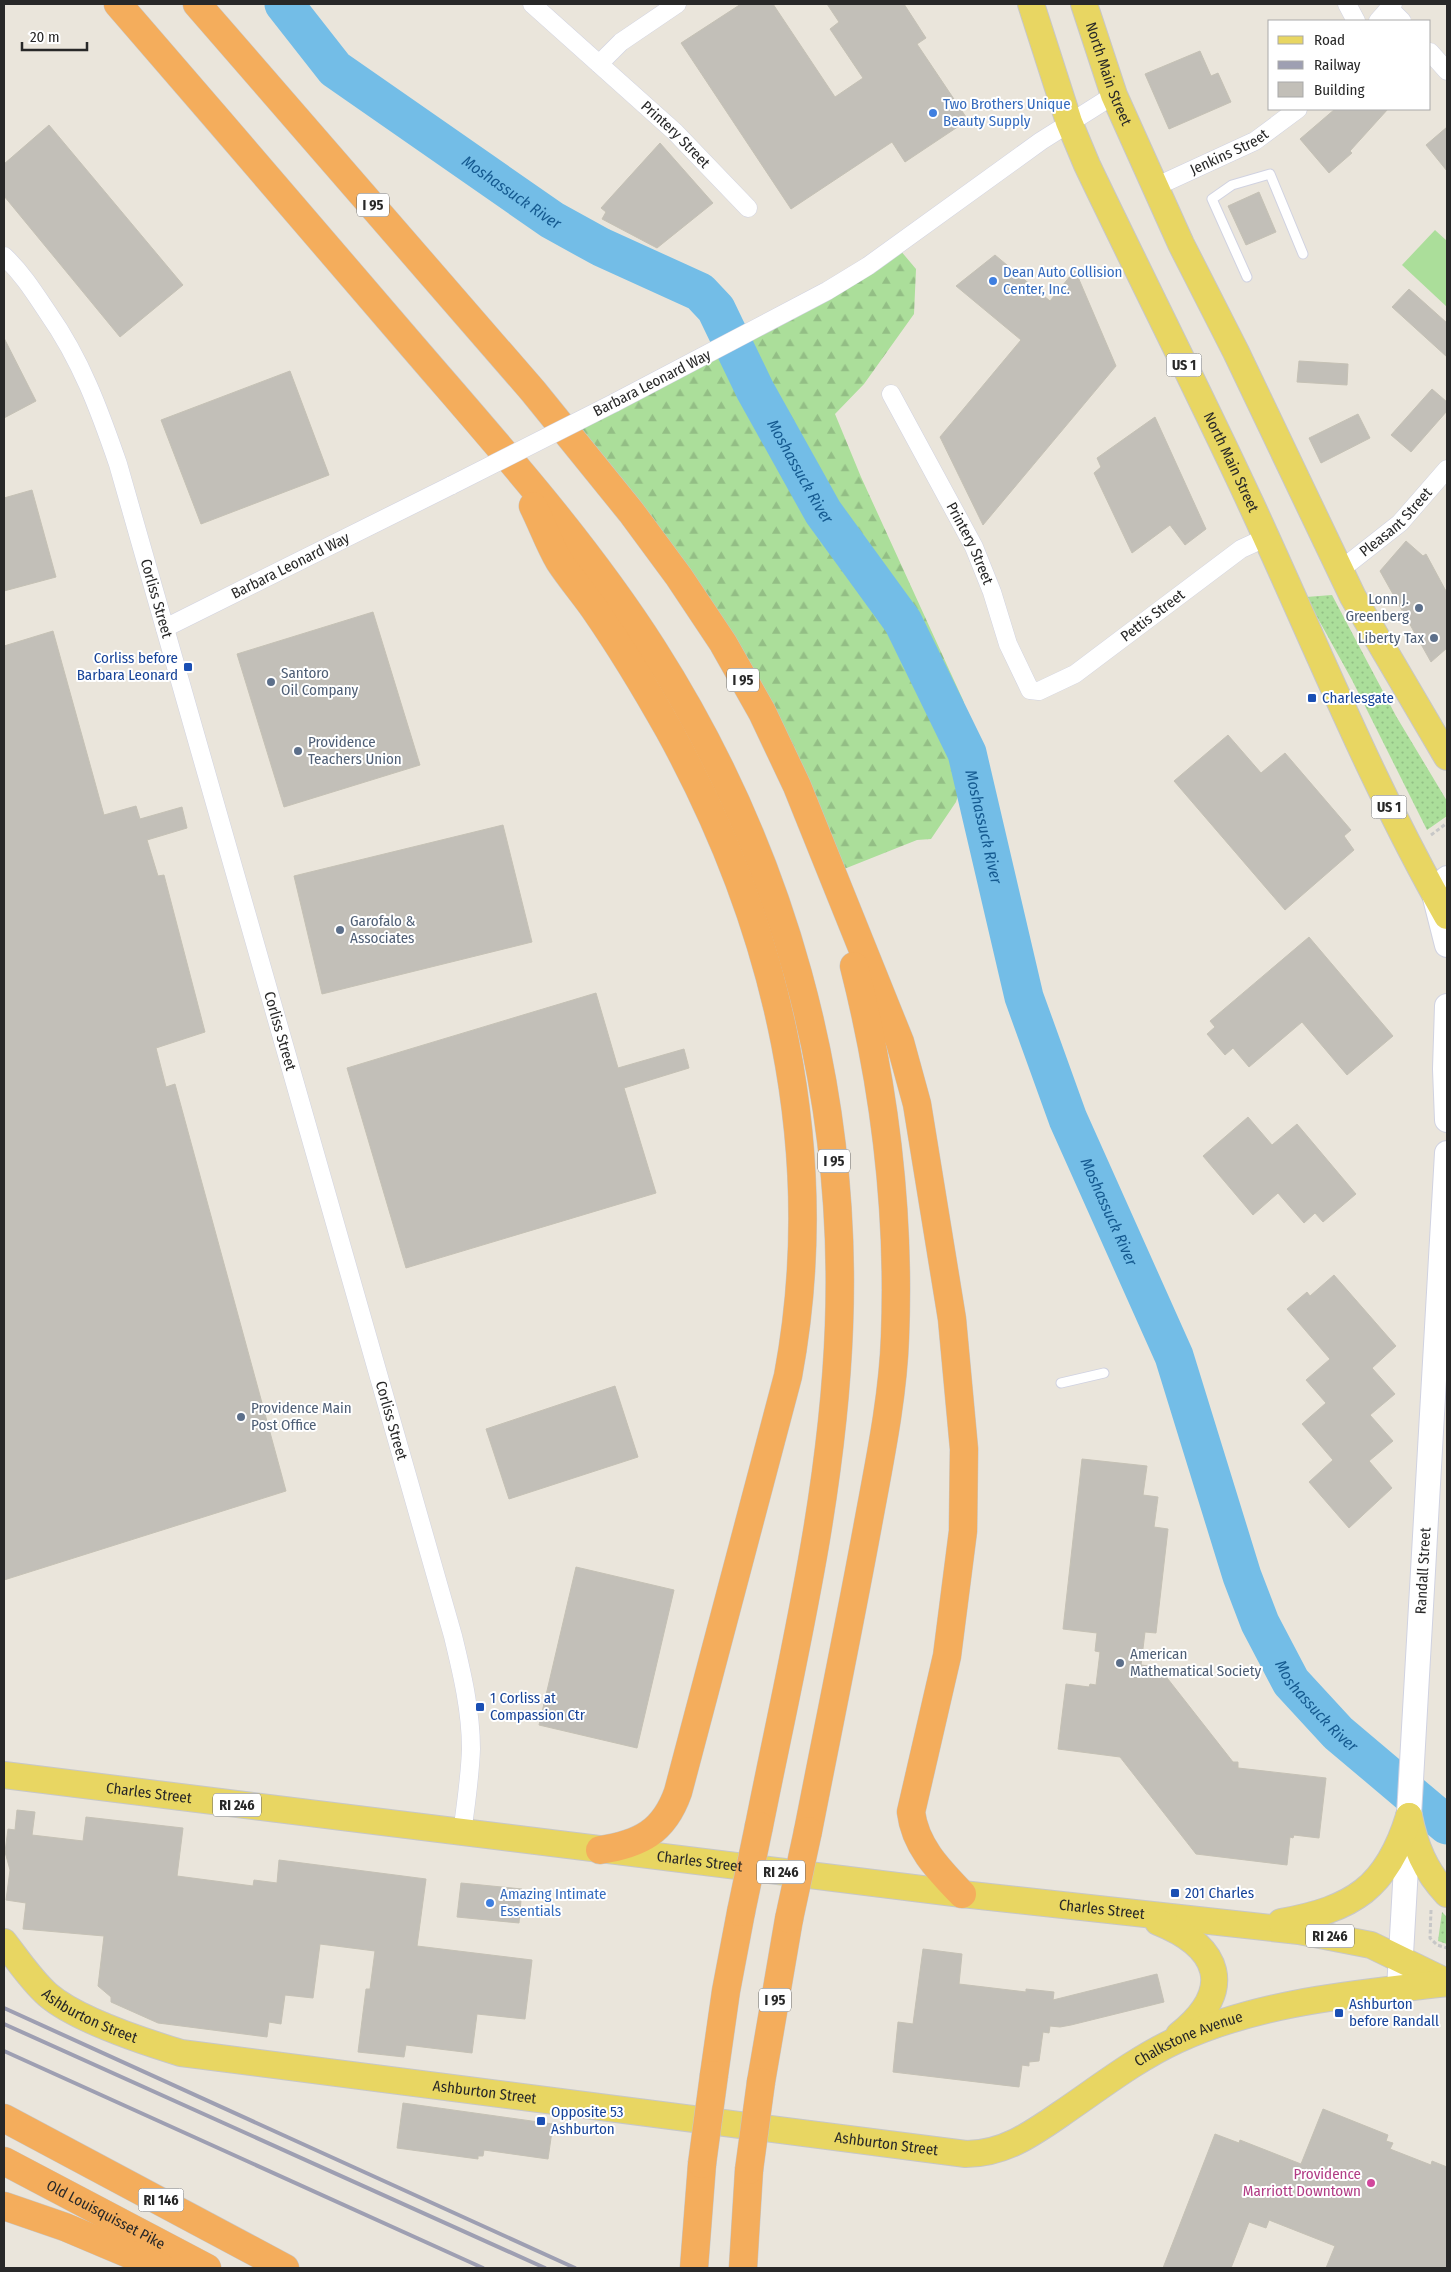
<svg xmlns="http://www.w3.org/2000/svg" width="1451" height="2272" font-family="'Fira Sans Condensed',sans-serif">
<defs>
<pattern id="grass-dots" width="8" height="8" patternUnits="userSpaceOnUse" patternTransform="scale(1.25)"><rect width="8" height="8" fill="#abde9a"/><path d="M2 2h.1M6 6h.1" fill="none" stroke="#93be85" stroke-width="1.8" stroke-linecap="round"/></pattern>
<pattern id="forest-firs" width="22" height="20" patternUnits="userSpaceOnUse" patternTransform="scale(1.25)"><rect width="22" height="20" fill="#abde9a"/><path d="M5 1l3.5 6h-7zM16 11l3.5 6h-7z" fill="#93be85"/></pattern>
</defs>
<rect width="100%" height="100%" fill="#eae5db"/>
<path fill="url(#grass-dots)" d="M1332 595 1396 716 1447 801V816L1427 830 1352 680 1306 597Z
M1442 1912 1447 1917V1944L1438 1941Z"/>
<path fill="url(#forest-firs)" d="M900 250 916 269 914 314 864 384 835 414 861 477 963 700 975 741 956 802 931 839 917 840 839 871 796 770 572 432Z"/>
<path fill="#abde9a" d="M1435 230 1447 241V307L1402 265Z"/>
<g fill="none" stroke-linecap="round" stroke-linejoin="round">
<path stroke="#73bde7" stroke-width="39" id="s1" d="M284 4 335 69 552 220 601 247 700 292 716 309 755 390 823 512 903 622 967 753 1024 997 1068 1119 1174 1356 1242 1576 1260 1623 1291 1682 1338 1733 1447 1825"/>
</g>
<path fill="#c2bfb8" stroke="#c5c1b5" d="M741 4H773L835 97 863 78 830 29 839 22 827 4H904L926 38 917 44 968 120 905 162 892 142 791 209 681 43Z
M1200 51 1211 76 1218 73 1231 102 1169 129 1145 74Z
M1335 109H1388L1350 151 1352 153 1329 173 1300 139Z
M49 125 183 285 120 337 4 196V164Z
M1447 127V171L1426 145Z
M660 143 713 203 657 248 602 219 606 212 601 208Z
M1259 192 1276 232 1246 245 1228 206Z
M995 255 1050 301 1075 270 1116 366 983 525 940 437 1021 340 956 286Z
M1409 289 1447 323V357L1392 307Z
M4 338 36 401 4 418Z
M1299 361 1348 364 1347 385 1297 382Z
M290 371 329 475 201 524 161 420Z
M1432 389 1447 402V411L1411 452 1391 435Z
M1358 414 1370 438 1321 463 1309 438Z
M1155 417 1206 529 1185 545 1170 525 1132 553 1094 473 1101 467 1097 458Z
M32 490 56 577 4 591V498Z
M1406 541 1423 556 1426 554 1447 593V648L1431 662 1380 571Z
M373 612 420 765 284 807 237 654Z
M53 631 104 815 136 806 140 819 182 807 187 828 147 840 158 876 164 875 205 1032 156 1048 166 1087 175 1084 286 1491 4 1580V646Z
M1228 735 1261 773 1285 753 1351 830 1344 836 1354 850 1285 910 1174 781Z
M503 825 532 942 322 994 294 876Z
M1309 937 1393 1036 1347 1075 1302 1022 1249 1067 1233 1048 1225 1055 1207 1034 1215 1027 1210 1021Z
M596 993 618 1068 684 1049 689 1068 624 1088 656 1193 406 1268 347 1068Z
M1248 1117 1272 1145 1297 1124 1356 1194 1323 1222 1315 1213 1304 1223 1278 1193 1253 1215 1203 1156Z
M1334 1275 1396 1346 1372 1368 1395 1394 1370 1415 1393 1441 1369 1461 1392 1488 1349 1528 1309 1482 1333 1460 1302 1424 1326 1403 1306 1380 1330 1359 1287 1309 1307 1292 1310 1296Z
M615 1386 638 1457 509 1499 486 1429Z
M1082 1459 1147 1466 1143 1495 1158 1497 1154 1527 1168 1529 1156 1633 1145 1632 1141 1665 1164 1668V1674L1233 1762H1238V1768L1326 1778 1319 1838 1294 1835 1293 1838 1290 1837 1287 1865 1196 1854 1120 1757 1058 1749 1066 1684 1089 1687 1090 1684 1096 1685 1100 1652 1095 1651 1097 1633 1063 1629Z
M576 1567 674 1590 637 1748 539 1725Z
M17 1810 35 1812 32 1835 83 1841 86 1817 183 1828 177 1876 253 1886 254 1880 277 1883 279 1860 426 1879 417 1946 532 1960 525 2019 477 2014 472 2053 406 2045 404 2057 358 2052 366 1989H370L375 1951 320 1944 313 1998 285 1995 281 2024 269 2022 267 2037 158 2023 111 2002V1997L98 1986 104 1936 23 1929 26 1903 6 1900 10 1870 5 1852 8 1829 15 1830Z
M461 1883 522 1889 519 1923 457 1917Z
M923 1949 962 1954 959 1984 1026 1992V1989L1054 1992 1053 2000 1157 1974 1164 2002 1071 2025 1060 2027 1050 2026 1049 2033 1043 2032 1039 2061 1029 2062V2066L1022 2065 1019 2087 893 2072 898 2022 913 2024Z
M403 2103 553 2124 548 2159 484 2150 483 2156H478V2159L397 2148Z
M1323 2109 1388 2135 1386 2141 1393 2143 1390 2149 1431 2165 1432 2161 1447 2167V2268H1326L1335 2246 1269 2220 1266 2228 1249 2222 1231 2268H1163L1215 2134 1239 2143 1240 2140 1301 2164Z"/>
<g fill="none" stroke-linecap="round" stroke-linejoin="round">
<defs>
<path id="lane" d="M1247 277 1212 199 1232 185 1270 174 1303 254
M1061 1383 1104 1373"/>
<g id="street">
<path id="s2" d="M532 4 675 132 748 208"/>
<path d="M1347 4 1356 21"/>
<path d="M1389 8 1402 21"/>
<path d="M1378 21 1393 4"/>
<path d="M1430 52 1447 71"/>
<path d="M599 64 621 42 677 4"/>
<path id="s3" d="M1155 187 1255 141 1298 109"/>
<path id="s4" d="M4 256C22 273 34 292 48 313 81 360 99 409 118 464L453 1636C462 1673 471 1711 471 1749 470 1777 466 1805 462 1833"/>
<path id="s5" d="M891 394 974 547 992 592 1008 644 1030 690 1039 691 1075 674 1241 549 1265 538"/>
<path d="M614 403 827 291 868 266 1041 141 1114 95"/>
<path id="s6" d="M1339 571 1400 523 1447 469"/>
<path id="s7" d="M165 628 452 485"/>
</g>
<g id="secondary">
<path d="M1447 878 1433 890 1447 945"/>
<path d="M1447 1006 1445 1069 1447 1120"/>
<path id="s8" d="M1399 1989 1447 1153"/>
</g>
<g id="primary">
<path id="s9" d="M1031 4 1069 122 1087 165C1141 278 1198 390 1251 504 1315 642 1371 783 1447 916"/>
<path id="s10" d="M1084 4 1114 95 1181 244 1236 352 1353 597 1447 757"/>
<path id="s11" d="M4 1775 962 1894 1299 1931 1371 1945 1447 1982"/>
<path d="M1409 1816C1415 1846 1425 1871 1447 1894"/>
<path d="M1158 1922C1220 1947 1236 1989 1179 2035"/>
<path d="M1281 1922C1353 1909 1387 1888 1409 1816"/>
<path id="s12" d="M4 1942C18 1960 31 1980 48 1995 76 2019 145 2042 181 2053L966 2154C1006 2154 1036 2131 1068 2109 1103 2085 1138 2058 1177 2040 1262 2001 1356 1994 1447 1983"/>
</g>
<g id="highway">
<path d="M118 4C215 116 312 229 408 341 493 440 582 538 653 649 782 851 848 1086 839 1326 833 1495 792 1661 759 1826"/>
<path d="M197 4 533 391 631 512 679 577 723 643 762 712 797 786 900 1042 917 1104 952 1319 964 1449 963 1531 947 1656 911 1812C915 1846 939 1870 962 1894"/>
<path d="M533 506C542 524 549 544 559 561 570 578 584 594 595 610 622 649 646 689 669 730 778 928 830 1151 788 1376L678 1792C664 1832 640 1844 600 1850"/>
<path d="M808 1831C828 1729 849 1627 868 1524 879 1464 893 1398 895 1337 900 1211 885 1088 854 966"/>
<path d="M714 2075 726 1991 741 1912"/>
<path d="M761 2082 789 1919"/>
<path d="M4 2118 285 2268"/>
<path id="s13" d="M4 2161 207 2268"/>
<path d="M4 2206 65 2227 162 2268"/>
<path d="M694 2268 702 2164"/>
<path d="M743 2268 749 2170"/>
</g>
</defs>
<use href="#lane" stroke="#d0d2e1" stroke-width="11"/>
<use href="#street" stroke="#d0d2e1" stroke-width="19"/>
<use href="#secondary" stroke="#d0d2e1" stroke-width="26"/>
<use href="#primary" stroke="#c7c7c7" stroke-width="28"/>
<use href="#highway" stroke="#c7c7c7" stroke-width="29"/>
<path stroke="#c7c7c7" stroke-width="3" stroke-dasharray="4 2.5" stroke-linecap="butt" d="M1431 835 1447 823
M1431 1910 1430 1938 1437 1945 1447 1948"/>
<use href="#lane" stroke="#fff" stroke-width="9"/>
<use href="#street" stroke="#fff" stroke-width="18"/>
<use href="#secondary" stroke="#fff" stroke-width="24"/>
<use href="#primary" stroke="#e8d662" stroke-width="26"/>
<use href="#highway" stroke="#f4ad5c" stroke-width="28"/>
<path stroke="#9e9fb2" stroke-width="4" d="M4 2008 575 2268
M4 2024 545 2268
M4 2051 483 2268"/>
<defs>
<path id="street-bridge" d="M452 485 614 403"/>
<path id="highway-bridge" d="M741 1912 759 1826
M789 1919 808 1831
M702 2164 714 2075
M749 2170 761 2082"/>
</defs>
<use href="#street-bridge" stroke="#d0d2e1" stroke-width="19" stroke-linecap="butt"/>
<use href="#highway-bridge" stroke="#c7c7c7" stroke-width="29" stroke-linecap="butt"/>
<use href="#street-bridge" stroke="#fff" stroke-width="18"/>
<use href="#highway-bridge" stroke="#f4ad5c" stroke-width="28"/>
</g>
<g fill="#3f7fe0" stroke="#fff" stroke-width="2">
<circle cx="933" cy="113" r="5"/>
<circle cx="993" cy="281" r="5"/>
<circle cx="490" cy="1903" r="5"/>
</g>
<g fill="#5c6f8a" stroke="#fff" stroke-width="2">
<circle cx="1419" cy="608" r="5"/>
<circle cx="1434" cy="638" r="5"/>
<circle cx="271" cy="682" r="5"/>
<circle cx="298" cy="751" r="5"/>
<circle cx="340" cy="930" r="5"/>
<circle cx="241" cy="1417" r="5"/>
<circle cx="1120" cy="1663" r="5"/>
</g>
<g fill="#1a4fb4" stroke="#fff" stroke-width="2">
<rect x="183" y="662" width="10" height="10" rx="2.5"/>
<rect x="1307" y="693" width="10" height="10" rx="2.5"/>
<rect x="475" y="1702" width="10" height="10" rx="2.5"/>
<rect x="1170" y="1888" width="10" height="10" rx="2.5"/>
<rect x="1334" y="2008" width="10" height="10" rx="2.5"/>
<rect x="536" y="2116" width="10" height="10" rx="2.5"/>
</g>
<circle fill="#d1479c" stroke="#fff" stroke-width="2" cx="1371" cy="2183" r="5"/>
<g text-anchor="middle" dominant-baseline="central" stroke-width="4" stroke-linejoin="round" paint-order="stroke">
<g fill="#fff" stroke="#686868" stroke-width="1">
<rect x="357" y="193.5" width="32" height="23" rx="4"/>
<rect x="1166.5" y="353.5" width="35" height="23" rx="4"/>
<rect x="727" y="668.5" width="32" height="23" rx="4"/>
<rect x="1371.5" y="795.5" width="35" height="23" rx="4"/>
<rect x="818" y="1149.5" width="32" height="23" rx="4"/>
<rect x="213" y="1793.5" width="48" height="23" rx="4"/>
<rect x="757" y="1860.5" width="48" height="23" rx="4"/>
<rect x="1306" y="1924.5" width="48" height="23" rx="4"/>
<rect x="759" y="1988.5" width="32" height="23" rx="4"/>
<rect x="138.5" y="2188.5" width="45" height="23" rx="4"/>
</g>
<g font-size="14" font-weight="bold" fill="#282828">
<text x="373" y="205">I 95</text>
<text x="1184" y="365">US 1</text>
<text x="743" y="680">I 95</text>
<text x="1389" y="807">US 1</text>
<text x="834" y="1161">I 95</text>
<text x="237" y="1805">RI 246</text>
<text x="781" y="1872">RI 246</text>
<text x="1330" y="1936">RI 246</text>
<text x="775" y="2000">I 95</text>
<text x="161" y="2200">RI 146</text>
</g>
<g font-size="15" fill="#282828" stroke="#fff">
<text stroke="none"><textPath href="#s10" startOffset="74">North Main Street</textPath></text>
<text stroke="none"><textPath href="#s2" startOffset="194">Printery Street</textPath></text>
<text stroke="none"><textPath href="#s3" startOffset="82">Jenkins Street</textPath></text>
<text transform="translate(652 383) rotate(-27)">Barbara Leonard Way</text>
<text stroke="none"><textPath href="#s9" startOffset="501">North Main Street</textPath></text>
<text stroke="none"><textPath href="#s6" startOffset="75">Pleasant Street</textPath></text>
<text stroke="none"><textPath href="#s5" startOffset="169">Printery Street</textPath></text>
<text stroke="none"><textPath href="#s7" startOffset="140">Barbara Leonard Way</textPath></text>
<text stroke="none"><textPath href="#s4" startOffset="379">Corliss Street</textPath></text>
<text stroke="none"><textPath href="#s5" startOffset="474">Pettis Street</textPath></text>
<text stroke="none"><textPath href="#s4" startOffset="829">Corliss Street</textPath></text>
<text stroke="none"><textPath href="#s4" startOffset="1234">Corliss Street</textPath></text>
<text stroke="none"><textPath href="#s8" startOffset="419">Randall Street</textPath></text>
<text stroke="none"><textPath href="#s11" startOffset="146">Charles Street</textPath></text>
<text stroke="none"><textPath href="#s11" startOffset="701">Charles Street</textPath></text>
<text stroke="none"><textPath href="#s11" startOffset="1106">Charles Street</textPath></text>
<text stroke="none"><textPath href="#s12" startOffset="116">Ashburton Street</textPath></text>
<text stroke="none"><textPath href="#s12" startOffset="1260">Chalkstone Avenue</textPath></text>
<text stroke="none"><textPath href="#s12" startOffset="521">Ashburton Street</textPath></text>
<text stroke="none"><textPath href="#s12" startOffset="926">Ashburton Street</textPath></text>
<text stroke="none"><textPath href="#s13" startOffset="115">Old Louisquisset Pike</textPath></text>
</g>
<g font-size="15" fill="#366cbe" stroke="#fff" text-anchor="start">
<text x="943" y="104">Two Brothers Unique<tspan x="943" dy="17">Beauty Supply</tspan></text>
<text x="1003" y="272">Dean Auto Collision<tspan x="1003" dy="17">Center, Inc.</tspan></text>
<text x="500" y="1894">Amazing Intimate<tspan x="500" dy="17">Essentials</tspan></text>
</g>
<g font-size="15" fill="#4e5e75" stroke="#fff" text-anchor="start">
<text x="1409" y="599" text-anchor="end">Lonn J.<tspan x="1409" dy="17">Greenberg</tspan></text>
<text x="1424" y="638" text-anchor="end">Liberty Tax</text>
<text x="281" y="673">Santoro<tspan x="281" dy="17">Oil Company</tspan></text>
<text x="308" y="742">Providence<tspan x="308" dy="17">Teachers Union</tspan></text>
<text x="350" y="921">Garofalo &amp;<tspan x="350" dy="17">Associates</tspan></text>
<text x="251" y="1408">Providence Main<tspan x="251" dy="17">Post Office</tspan></text>
<text x="1130" y="1654">American<tspan x="1130" dy="17">Mathematical Society</tspan></text>
</g>
<g font-size="15" fill="#164399" stroke="#fff" text-anchor="start">
<text x="178" y="658" text-anchor="end">Corliss before<tspan x="178" dy="17">Barbara Leonard</tspan></text>
<text x="1322" y="698">Charlesgate</text>
<text x="490" y="1698">1 Corliss at<tspan x="490" dy="17">Compassion Ctr</tspan></text>
<text x="1185" y="1893">201 Charles</text>
<text x="1349" y="2004">Ashburton<tspan x="1349" dy="17">before Randall</tspan></text>
<text x="551" y="2112">Opposite 53<tspan x="551" dy="17">Ashburton</tspan></text>
</g>
<g font-size="15" fill="#b23c85" stroke="#fff" text-anchor="end">
<text x="1361" y="2174">Providence<tspan x="1361" dy="17">Marriott Downtown</tspan></text>
</g>
<g font-size="16" font-style="italic" fill="#155a90" stroke="#fff">
<text stroke="none"><textPath href="#s1" startOffset="298">Moshassuck River</textPath></text>
<text stroke="none"><textPath href="#s1" startOffset="718">Moshassuck River</textPath></text>
<text stroke="none"><textPath href="#s1" startOffset="1122">Moshassuck River</textPath></text>
<text stroke="none"><textPath href="#s1" startOffset="1528">Moshassuck River</textPath></text>
<text stroke="none"><textPath href="#s1" startOffset="2068">Moshassuck River</textPath></text>
</g>
</g>
<rect width="1451" height="2272" fill="none" stroke="#282828" stroke-width="10"/>
<rect x="1268" y="20" width="162" height="90" fill="#ffffff" stroke="#a9a9a9"/>
<rect x="1278" y="36" width="25" height="8" fill="#e8d662" stroke="#a9a9a9"/>
<text x="1314" y="45" font-size="15" fill="#282828">Road</text>
<rect x="1278" y="61" width="25" height="8" fill="#9e9fb2" stroke="#a9a9a9"/>
<text x="1314" y="70" font-size="15" fill="#282828">Railway</text>
<rect x="1278" y="82" width="25" height="15" fill="#c2bfb8" stroke="#a9a9a9"/>
<text x="1314" y="95" font-size="15" fill="#282828">Building</text>
<path d="M22 42v8h65v-8" fill="none" stroke="#282828" stroke-width="2.5"/>
<text x="30" y="42" font-size="15" fill="#282828" stroke="#ffffff" stroke-width="4" paint-order="stroke">20 m</text>
</svg>
